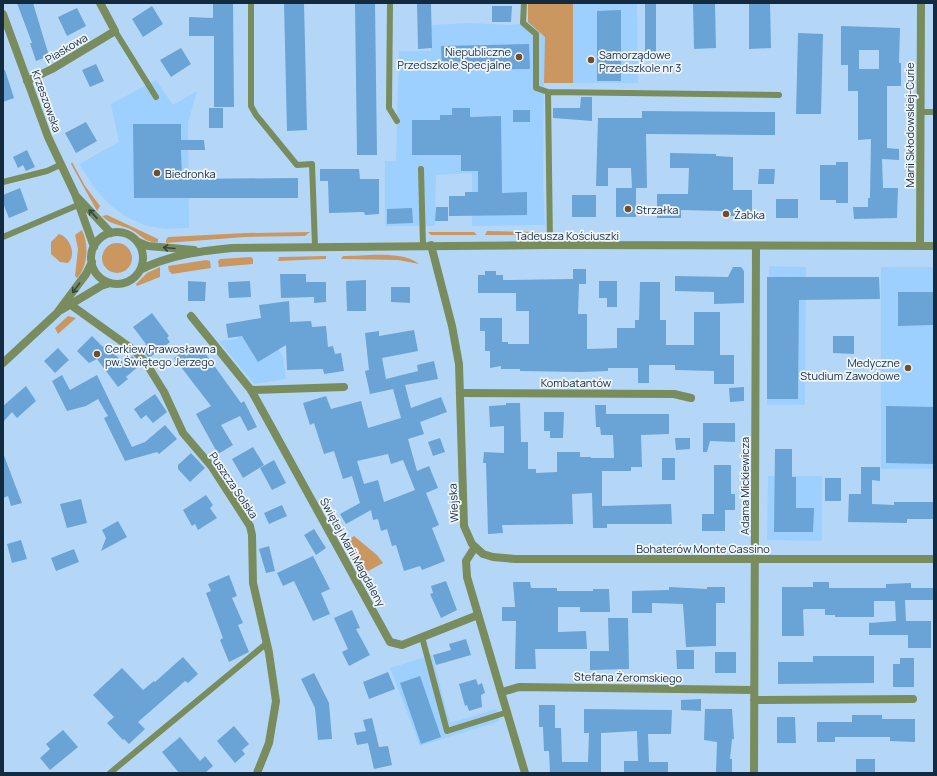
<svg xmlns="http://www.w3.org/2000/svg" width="937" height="776" font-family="Manrope,sans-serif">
<rect width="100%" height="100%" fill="#b5d7f7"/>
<path fill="#9dd0fe" d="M528 3H637L638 83H544L543 175 545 225 472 226V173L436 175 435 226H385V161H396L399 51H431V25L469 23 512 25 528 22Z
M156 80 173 105 197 91 188 123 189 228 165 229 147 226 126 217 109 204 96 190 79 164 119 142 111 104Z
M769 266 806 267 805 405H767Z
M881 267H934V469H881Z
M237 333 276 345 283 357 286 379 254 384 219 341 238 339Z
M768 476H822V541L767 540Z
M432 655 450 723 496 709 500 721 420 746 390 668Z"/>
<path fill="#cb9761" d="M528 3H573V83H544L545 37 528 22Z
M72 162 85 186 100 206 97 211 71 164Z
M107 215 158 239V242C145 244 141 234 130 229 119 224 111 225 102 216Z
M82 230C89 244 88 267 77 278L75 276 78 249 75 235Z
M487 231 540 232 534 235H485Z
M310 232 305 236 245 237 166 243V240L168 237 246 233Z
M428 232H474L477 235H431Z
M59 234C70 237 77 255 68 263L60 262 51 254V242Z
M102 258a15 15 0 1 1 30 0a15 15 0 1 1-30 0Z
M326 256V259L278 261 279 257Z
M343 256C364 256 403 250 419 264L398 260 341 259Z
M251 257 253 259V264L219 267 218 261 220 259Z
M206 260 210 261 211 268 172 274 169 271 168 266Z
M160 267V277L137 286 136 284 147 273Z
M68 316 76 318 58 334 55 328Z
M354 536 377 555 383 563 361 575 342 543Z"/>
<path fill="#6aa3d5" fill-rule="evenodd" d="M17 3H33L49 56 36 61 30 43H32Z
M213 3H233L234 107H214V36H189V17L213 18Z
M284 3H304L307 130 287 131Z
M355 3H375L377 155H357Z
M417 3H431L432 48 418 49Z
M645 3H656V60H645Z
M693 3H715L716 48 694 49Z
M749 3H770L771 48 749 49Z
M152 6 163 24 143 37 132 19Z
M492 6H512L511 22H492Z
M77 8 86 26 67 36 58 17Z
M621 10V81H597V11Z
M841 26 900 28 899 63H901V86H887V148L899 149V160L882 159 883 188H898L897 218 854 219 853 207H868V198H870L871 139 858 140V91H848V65H841ZM859 50H879V69H859Z
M798 33 823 34 821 114H796Z
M529 44 530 69 442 70 441 46Z
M181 48 191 64 171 77 160 60Z
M96 64 104 81 90 87 82 70Z
M3 70H5L14 98 3 102Z
M581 97H592V121L553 118V108H580Z
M209 108H223V128H209Z
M452 108H470V117L501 116 502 193 527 192V215L449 216V196H465V192H478V171H461V155H412V120H440V115H452Z
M513 110H530V122H513Z
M642 111 775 112V135L646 134 647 188H632L631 168H608V186H596L598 118H642Z
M86 122 97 141 76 153 65 133Z
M133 124H181V140H204L205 150H181L182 179 298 178V198H134Z
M27 150 35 167 26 171 23 165 18 168 13 157Z
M670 153 716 154V156L733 157V190H752V216H722V211L681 210V218H657V194H688L689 168H670Z
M836 162H848V203H836V200H820V165H836Z
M320 169H359L360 179H379V214L365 215 364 212 329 213 328 181H320Z
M759 169H775L774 184H758Z
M20 188 28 210 9 218 3 203V195Z
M616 188H636V217H616Z
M572 195H596V217H572Z
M776 199H798V218H776Z
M436 207H448V221H435Z
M412 208 413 223 387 224V209Z
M733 267H741L744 271V303L714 304V292L675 291V276L728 277Z
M573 269H586V284H579L578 314H587V349L617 348V328H635V320H639L640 282H660V320H666V345H694V312H720V355H734V384H714V371L675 370V365H649V383H638V368H608V371L580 372 520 371V369H501V366L490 368V351H485V331H480V318H502V342H508V344H529V311H516V293H478V275H485V271H496V275H503V280L573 279Z
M280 274H306V282H326V302L314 303V297L281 298Z
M767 277H879L880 299 799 300 798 399H767Z
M366 280V311H347L346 281Z
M188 281 206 282 205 301H188Z
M250 281 251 297 229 298 228 282Z
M599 281H617V307H607V298H599Z
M391 287H410V303L391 302Z
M898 292H933V325L898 326Z
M289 301 290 322 311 321 312 327 326 326 328 347 333 346 335 354 341 353 344 371 324 374 323 369 287 370 286 345 258 362 242 336 228 338 226 324 261 318 259 305Z
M152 313 169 336 167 338 170 342 149 358 141 349 146 344 133 327Z
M414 330 418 351 382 358 386 379 418 371 417 365 434 361 438 379 405 385 411 408 441 397 447 412 420 422 424 434 408 439 417 471 429 466 438 488 426 493 439 525 432 528 445 561 422 570 420 566 404 571 396 545 392 546 387 529 381 531 378 519 373 520 371 510 346 524 340 514 360 503 352 476 343 479 334 451 324 454 314 423 310 425 303 403 326 396 331 409 361 401 368 428 401 418 393 389 370 394 365 371 369 370 365 333 379 331V336ZM388 454 391 464 403 460 415 490 384 502 378 480 364 484 357 461Z
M92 336 103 347 105 345 124 363 132 356 140 365 126 377 128 379 118 387 97 359 89 363 77 351Z
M833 336H854V354L833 353Z
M200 346 241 403 244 401 257 427 248 431 240 416 221 425 233 445 218 454 196 414 211 406 174 358 182 352 186 356Z
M58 348 69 360 55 373 44 361Z
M62 375 70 390 97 375 132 447 145 442 165 425 177 439 159 454 157 452 125 461 104 418 108 416 98 399 86 406 67 411 52 381Z
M26 386 36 401 17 418 12 412 3 422V406Z
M744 387V401L730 402 729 388Z
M155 394 167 412 153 423 146 415 141 419 134 409Z
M506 403H520L521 442H528V469H536V473L557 472V452H580V457H591V458H614L613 435H601L600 427H596L595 405H606V414H669V434L641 435 642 467H631V471H602V506L671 504 672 524H607V528H593L592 493 572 494 573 524 502 525 503 533 488 534 486 463H483L484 452 504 453V426L490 427 489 406 506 405Z
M886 406 934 407V464L886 463Z
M544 412H564L563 438H550V431H544Z
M703 423H735V442L710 441 707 452H703Z
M440 438 445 452 433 456 428 442Z
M675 438H690V449L676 450Z
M253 447 264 465 243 478 232 459Z
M775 449H792V477H796V508H814L813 532H774Z
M3 453 22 503 11 506 8 496 3 498Z
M191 453 205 468 190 482 178 469V465Z
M662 458H675V480H662Z
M274 460 286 483 272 490 260 468Z
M714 465H731V494H735V510H725V531H702V514H714Z
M861 467H880V481L872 480V504L894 505V502H934V519H907V523L848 522 849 494H861Z
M825 478H841V501H825Z
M206 495 213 505 210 508 217 518 198 530 195 524 192 526 183 510Z
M81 499 87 523 67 528 60 504Z
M282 505 287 516 269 524 264 513Z
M118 521 127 537 101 551 106 538 102 530Z
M314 529 326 548 316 555 304 535Z
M21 540 27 559 12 563 7 544Z
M269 546 275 571 266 573 259 549Z
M74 549 79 562 56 571 51 558Z
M313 556 330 589 321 593 330 614 313 621 294 581 283 586 277 573Z
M229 575 237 596 232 598 243 623 238 625 249 652 229 662 220 640 223 638 206 593 211 591 208 584Z
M446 581 457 610 441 618 430 594 433 593 431 586Z
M513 582H530L531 588H557V591H593V589H609L610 612H580V607H558V632L586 631 587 649H535L536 669H515L516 621H502V607H515Z
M813 582H829V588H886V584L911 583V588H934V600H905L906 621H931V648H908V635H869V623L896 621 895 601H874V617H835V615H825V609H805L803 610 804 636H782V587H813Z
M669 587 707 589V587H725V603H716V646L686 647 683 604 652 603V613H632V591L669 590Z
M352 610 360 628 356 629 370 655 349 666 342 652 348 649 334 618Z
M608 618H628L629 669 590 670V651H609Z
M466 639 471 655 436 665 433 655 451 650 449 644Z
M676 650H694V669H677Z
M715 652H736V673H715Z
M813 656H874V683L778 684V662H813Z
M183 657 198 674 188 683 185 681 138 722 145 729 129 744 124 739 123 740 107 723 114 717 93 695 122 668 143 690 154 681 155 682Z
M900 658H914V687H893V664H900Z
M388 672 395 689 369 699 363 682Z
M314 673 329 703 332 739 318 740 315 708 301 679Z
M420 676 441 737 421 744 400 683Z
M476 679 478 685 482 683 485 693 481 695 482 707 469 711 467 705 465 706 459 684Z
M701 699V711L681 710V700Z
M539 705H555V728H561L562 762H588L589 733H584V709L672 710 671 734H648L649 762H668V773H624V761H638L637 731 601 733V773H550L549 751H544L543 727H539Z
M705 709H732L734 739H732L730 759H732V773H716L717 742 704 740Z
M852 715H882V719H915V742L890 741V737H835V742H817V722H852Z
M777 717H795L796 743H777Z
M372 718 379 747 388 746 392 765 374 769 368 743 357 745 354 733 366 731 363 720Z
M234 726 249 744 242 750 245 754 235 763 217 741Z
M63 730 78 747 50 770 40 758 50 749 46 744Z
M180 737 200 761 205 756 213 766 205 773H179L162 752Z
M856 759H875V773H856Z"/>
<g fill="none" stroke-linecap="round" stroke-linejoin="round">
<path stroke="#798c5e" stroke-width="6" d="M251 3V106L256 115 297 165 312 164 315 246
M390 3 389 108 397 121
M524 3 523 23 536 34V88L548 92
M115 31 156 97
M920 112H934
M421 169 423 246
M3 182 47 171 60 165
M3 237 78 205
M550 245 548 92 779 95
M422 637 447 731 508 712
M110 773 267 643"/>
<path stroke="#798c5e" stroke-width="8" d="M27 81 52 69 115 31 100 3
M920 246 921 3
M71 305 135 351 146 363 164 392 183 433 212 467 250 526 252 535 253 583 269 653 276 701 269 743 257 773
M191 316 251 390 390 642 402 645 478 615
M251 390 344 387
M461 393 674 394 691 398
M502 692 519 687 754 690
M754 700 913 699
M754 773 756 246"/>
<path stroke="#798c5e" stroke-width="8" d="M3 14 48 137 75 194 94 247
M76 196 111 233
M91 258a26 26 0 1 1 52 0a26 26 0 1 1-52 0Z
M138 242 148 246 194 250
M431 245 452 326 459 364 464 526 472 544 483 554 493 557 515 559H934
M140 270C168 255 201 251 232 248L550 245 934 246
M61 310 101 286 110 283
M3 363 57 313 86 274 92 262
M475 547 466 561 467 577 525 773"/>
</g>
<defs><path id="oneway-shaft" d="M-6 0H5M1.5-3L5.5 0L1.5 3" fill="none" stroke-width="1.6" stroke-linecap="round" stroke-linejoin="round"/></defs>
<g stroke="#324848">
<use href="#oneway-shaft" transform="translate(93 214) rotate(-133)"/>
<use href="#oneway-shaft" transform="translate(169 248) rotate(-175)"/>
<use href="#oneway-shaft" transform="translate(76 288) rotate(127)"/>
</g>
<g fill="#714e27" stroke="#eff5fa" stroke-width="1.5">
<circle cx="519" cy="57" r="4"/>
<circle cx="591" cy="60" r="4"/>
<circle cx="157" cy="173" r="4"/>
<circle cx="628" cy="209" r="4"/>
<circle cx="726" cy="214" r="4"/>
<circle cx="97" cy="354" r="4"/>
<circle cx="908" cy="368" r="4"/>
</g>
<g text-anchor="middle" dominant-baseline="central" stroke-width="3.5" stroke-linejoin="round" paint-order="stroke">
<g font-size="11" fill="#142b3f" stroke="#eff5fa">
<text transform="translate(66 48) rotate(-31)">Piaskowa</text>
<text transform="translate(47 101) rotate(70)">Krzeszowska</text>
<text transform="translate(909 125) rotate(-90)">Marii Skłodowskiej-Curie</text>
<text x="567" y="235">Tadeusza Kościuszki</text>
<text x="576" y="382">Kombatantów</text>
<text transform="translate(234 485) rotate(56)">Puszcza Solska</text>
<text transform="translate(744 486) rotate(-90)">Adama Mickiewicza</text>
<text transform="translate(453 503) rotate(-93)">Wiejska</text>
<text x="703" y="548">Bohaterów Monte Cassino</text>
<text transform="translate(353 552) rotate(61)">Świętej Marii Magdaleny</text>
<text transform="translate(628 677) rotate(1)">Stefana Żeromskiego</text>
</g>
<g font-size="11" fill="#142b3f" stroke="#eff5fa" text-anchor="start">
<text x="511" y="51" text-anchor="end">Niepubliczne<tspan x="511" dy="13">Przedszkole Specjalne</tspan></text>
<text x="599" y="54">Samorządowe<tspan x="599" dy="13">Przedszkole nr 3</tspan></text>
<text x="165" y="173">Biedronka</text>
<text x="636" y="209">Strzałka</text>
<text x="734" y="214">Żabka</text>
<text x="105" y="348">Cerkiew Prawosławna<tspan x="105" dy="13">pw. Świętego Jerzego</tspan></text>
<text x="900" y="362" text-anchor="end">Medyczne<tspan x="900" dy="13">Studium Zawodowe</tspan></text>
</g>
</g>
<rect width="937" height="776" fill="none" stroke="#142b3f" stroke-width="8"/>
</svg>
